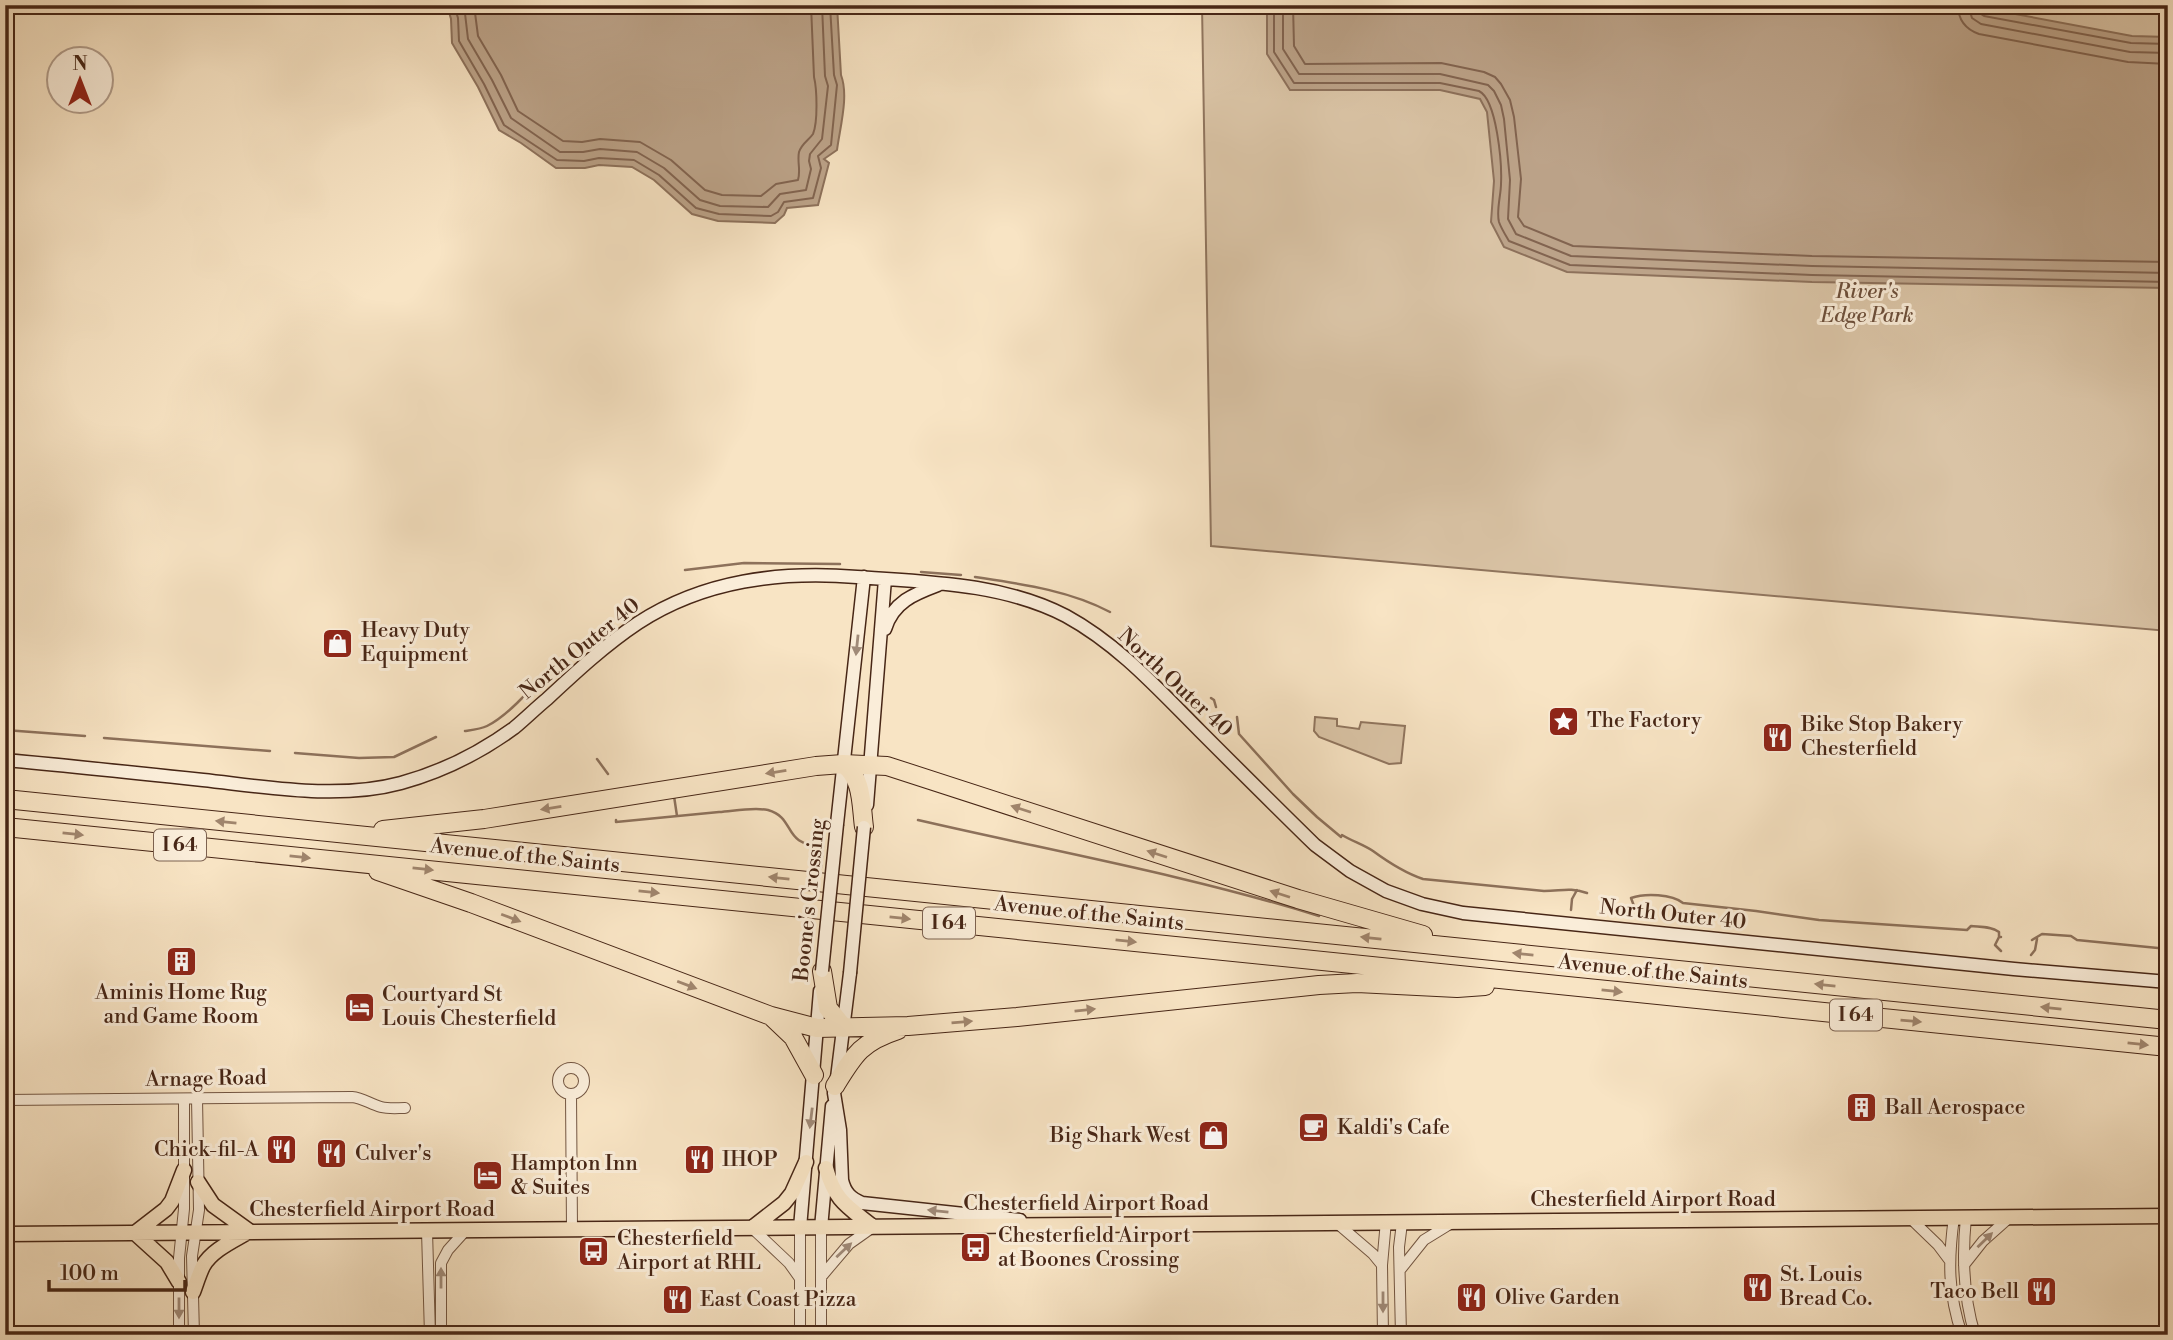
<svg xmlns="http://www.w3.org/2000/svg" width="2173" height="1340" font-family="'Libre Bodoni',serif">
<rect width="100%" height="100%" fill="#f8e4c4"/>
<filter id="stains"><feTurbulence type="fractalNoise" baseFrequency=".00286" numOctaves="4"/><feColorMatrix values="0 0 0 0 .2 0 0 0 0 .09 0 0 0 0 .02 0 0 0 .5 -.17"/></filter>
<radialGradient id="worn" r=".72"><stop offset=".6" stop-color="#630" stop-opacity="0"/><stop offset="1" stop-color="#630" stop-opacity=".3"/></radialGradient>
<path fill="#dac4a6" stroke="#90755e" stroke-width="2" d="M1202 5H2168V631L1211 546Z
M1315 717 1337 719V726L1359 729 1361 722 1405 726 1401 763 1389 764 1319 737 1314 731Z"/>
<path fill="#bca389" stroke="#8d715b" stroke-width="2" d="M447 5H837L841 75C849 96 840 127 837 150L824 159 829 163 818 205 787 208 784 215 775 223 718 221 692 214 654 180 632 167 599 165 585 168H556L521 143 499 130 478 87 452 43 451 19Z
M1267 5H1967L2132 36 2168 37V288L1812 282 1567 272 1504 247 1491 222 1494 181 1487 112 1480 99 1440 90H1290L1267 54Z"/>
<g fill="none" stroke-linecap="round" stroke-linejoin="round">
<path stroke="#826450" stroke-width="2" d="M454 5 458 18 459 41 484 84 504 125 557 160 584 161 599 158 634 160 659 175 696 208 719 214 771 216 778 212 784 202 813 198 821 168 818 156 831 145 837 85 834 75 830 5
M464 5 468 39 492 80 511 118 560 152H583L600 149 637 152 664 168 700 200 720 206 768 207 780 194 806 190 811 169 809 161 810 154 822 139 828 86 825 76 822 5
M474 5 478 36 501 75 518 111 563 141 582 142 600 139 640 142 671 160 705 190 722 195 761 196 776 184 798 180C801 170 797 162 799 152 802 143 809 140 813 134 818 122 817 89 814 77L811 5
M1274 5V52L1294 83H1440L1479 91C1497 100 1502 164 1501 184 1501 195 1496 211 1499 222 1501 228 1506 236 1509 241L1570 265 1812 275 2168 282
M1283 5V49L1299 74H1440L1488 85 1494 91 1501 105 1504 119 1510 180 1508 219 1516 234 1571 256 1812 266 2168 273
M1293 5 1294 46 1305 64 1441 63 1484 72 1495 77 1501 84 1510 100 1514 117 1521 179 1518 217 1524 226 1573 246 1812 256 2168 262
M1958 5C1958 20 1965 29 1979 34L2128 62 2168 64
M1968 5 1972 18 1981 24 2130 52 2168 53
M1977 5 1978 12 1984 16 2131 43 2168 44"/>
<path stroke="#8d715b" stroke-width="2.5" d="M685 570 744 563 840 564
M921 572 961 575
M975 577C1021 584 1068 590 1110 612
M1211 698 1214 700 1216 707
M1237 717 1239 734 1293 794 1317 817 1341 837 1342 835C1352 841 1364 845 1373 851 1388 862 1405 873 1423 879L1544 891C1562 891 1569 887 1587 893
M5 730 85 736
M465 731C472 730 481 729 487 726 505 717 531 691 542 674
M104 738 270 751
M295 753 359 758 394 757 436 737
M597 759 608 774
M674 796 677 816
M616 820V822C650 819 685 815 719 812 734 811 753 807 768 810 797 818 781 846 823 846L821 868H815
M918 820C1052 851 1187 875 1319 916
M1571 910 1572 899 1577 890
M1627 916 1634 906 1631 898C1645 893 1672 894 1683 903L1756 911 1819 920 1967 930 1971 926C1980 927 1991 926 1999 932V937H2001
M1999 937 1995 945 2001 951
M2032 940 2042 934 2071 936 2077 940 2168 949
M2031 955 2035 950 2037 939"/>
<defs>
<path id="street" d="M558 1081a13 13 0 1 1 26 0a13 13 0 1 1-26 0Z
M571 1094 572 1230
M5 1100 352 1097C363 1098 370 1104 381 1107 389 1109 397 1108 405 1108
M1954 1217C1948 1261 1948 1293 1962 1335
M1966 1217C1962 1257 1963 1296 1975 1335
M1910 1218 1938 1245 1950 1261
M1338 1224 1373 1254 1382 1265
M752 1228 789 1263 799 1277
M821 1228V1335
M427 1231 430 1335
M1964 1265 1983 1241 2010 1217
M1400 1270 1424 1240 1450 1224
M821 1277 849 1244 873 1227
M179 1335V1258L184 1209V1099
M194 1335 192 1256 199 1210 197 1098
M441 1335V1263L448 1250 466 1230
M800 1335V1228
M1383 1335 1382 1265 1386 1221
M1401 1335 1399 1247 1402 1223"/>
<path id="secondary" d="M885 629C893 602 914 594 938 585
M5 760C71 766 137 773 203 780 267 787 338 800 401 783 441 772 481 752 514 728 525 719 536 708 547 699 576 672 605 645 638 623 704 580 780 571 857 577 926 582 1003 583 1066 616 1119 645 1158 689 1200 731 1238 769 1276 807 1315 845L1350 871 1386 891 1422 904 1463 913 2014 969 2168 982
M867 805 885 579
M837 824 864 577
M837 1078 850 973
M834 1093 840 1130 842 1180C845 1193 851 1198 862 1203L1020 1220
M800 1228 820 991
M821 1228 832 1106"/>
<path id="primary" d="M826 1168C835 1201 847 1206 873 1227
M198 1182 213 1205 249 1231
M752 1228 784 1203 792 1193 806 1162
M135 1233 166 1209 172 1201 184 1170
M135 1233 167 1262 179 1282
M5 1234 2168 1216
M193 1292C196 1284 199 1274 203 1266 212 1250 233 1241 248 1232"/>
<path id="highway" d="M843 764C863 778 861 805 864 827
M5 799 2168 1020
M5 827 2168 1047
M383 830 484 819 816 766 843 764 887 766 1298 899 1423 935
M378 871 471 903 771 1016 817 1028 908 1026 1017 1017 1319 985 1357 983 1457 988 1485 986
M822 971 828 1008 844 1028
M773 1018 793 1037 814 1075
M835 1086C854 1055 861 1042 898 1030"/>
</defs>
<use href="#street" stroke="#735642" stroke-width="12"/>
<use href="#secondary" stroke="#472616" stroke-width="15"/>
<use href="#primary" stroke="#472616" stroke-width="17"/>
<use href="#highway" stroke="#472616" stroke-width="20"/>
<use href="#street" stroke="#faedd9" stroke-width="10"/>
<use href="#secondary" stroke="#faedd9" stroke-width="12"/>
<use href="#primary" stroke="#f8e4c4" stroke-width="14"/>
<use href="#highway" stroke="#f8e4c4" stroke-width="18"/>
<defs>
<path id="secondary-bridge" d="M822 971 837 824
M850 973 864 827"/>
</defs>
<use href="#secondary-bridge" stroke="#472616" stroke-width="15" stroke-linecap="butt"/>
<use href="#secondary-bridge" stroke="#faedd9" stroke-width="12"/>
</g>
<defs><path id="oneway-solid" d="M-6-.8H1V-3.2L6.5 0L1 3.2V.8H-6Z" transform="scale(1.75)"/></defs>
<g fill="#a08a78">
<use href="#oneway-solid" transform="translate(857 645) rotate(96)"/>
<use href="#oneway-solid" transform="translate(811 1118) rotate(97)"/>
<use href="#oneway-solid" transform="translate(938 1211) rotate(-174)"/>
<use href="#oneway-solid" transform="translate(1985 1240) rotate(-44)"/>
<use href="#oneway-solid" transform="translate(844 1250) rotate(-43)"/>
<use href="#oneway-solid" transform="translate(441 1278) rotate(-90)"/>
<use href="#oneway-solid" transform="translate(1383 1302) rotate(90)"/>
<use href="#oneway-solid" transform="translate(179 1308) rotate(90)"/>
</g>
<g fill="#a0856d">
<use href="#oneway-solid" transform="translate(776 772) rotate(171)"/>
<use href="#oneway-solid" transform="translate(551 808) rotate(171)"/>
<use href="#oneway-solid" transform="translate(1021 809) rotate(-162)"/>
<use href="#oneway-solid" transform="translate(226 822) rotate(-174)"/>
<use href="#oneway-solid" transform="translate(73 834) rotate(6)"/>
<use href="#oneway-solid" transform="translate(1157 854) rotate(-162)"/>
<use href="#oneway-solid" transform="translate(300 857) rotate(6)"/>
<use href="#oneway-solid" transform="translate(423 869) rotate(6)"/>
<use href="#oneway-solid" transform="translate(779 878) rotate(-174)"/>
<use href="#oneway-solid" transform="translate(649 892) rotate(6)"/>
<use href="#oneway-solid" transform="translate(1280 894) rotate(-162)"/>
<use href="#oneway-solid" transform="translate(511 918) rotate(21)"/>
<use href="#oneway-solid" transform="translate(900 918) rotate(6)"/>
<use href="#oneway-solid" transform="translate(1371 938) rotate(-174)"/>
<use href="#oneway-solid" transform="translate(1126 941) rotate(6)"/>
<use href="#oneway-solid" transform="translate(1523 954) rotate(-174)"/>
<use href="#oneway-solid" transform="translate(687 985) rotate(21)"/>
<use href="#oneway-solid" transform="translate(1825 985) rotate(-174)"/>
<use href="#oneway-solid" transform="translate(1612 991) rotate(6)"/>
<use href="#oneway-solid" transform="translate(2051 1008) rotate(-174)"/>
<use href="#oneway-solid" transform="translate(1085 1010) rotate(-6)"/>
<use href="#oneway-solid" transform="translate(1911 1021) rotate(5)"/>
<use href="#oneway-solid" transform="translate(962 1022) rotate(-5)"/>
<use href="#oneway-solid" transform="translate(2138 1044) rotate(6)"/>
</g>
<defs>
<symbol id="shop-square" viewBox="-11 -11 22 22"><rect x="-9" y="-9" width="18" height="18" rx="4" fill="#8f2418" stroke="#faedd9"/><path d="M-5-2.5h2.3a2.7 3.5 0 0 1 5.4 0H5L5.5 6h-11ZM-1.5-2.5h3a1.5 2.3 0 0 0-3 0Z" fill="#fff"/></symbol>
<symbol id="sight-square" viewBox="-11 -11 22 22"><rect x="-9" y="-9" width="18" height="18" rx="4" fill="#8f2418" stroke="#faedd9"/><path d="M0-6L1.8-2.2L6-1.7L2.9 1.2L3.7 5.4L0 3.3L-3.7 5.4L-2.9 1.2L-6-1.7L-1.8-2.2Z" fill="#fff"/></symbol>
<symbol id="restaurant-square" viewBox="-11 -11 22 22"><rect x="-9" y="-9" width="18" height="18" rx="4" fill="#8f2418" stroke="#faedd9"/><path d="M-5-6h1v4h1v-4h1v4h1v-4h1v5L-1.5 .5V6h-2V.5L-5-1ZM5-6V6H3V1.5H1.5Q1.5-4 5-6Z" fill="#fff"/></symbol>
<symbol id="building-square" viewBox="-11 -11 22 22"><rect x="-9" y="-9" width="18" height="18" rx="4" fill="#8f2418" stroke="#faedd9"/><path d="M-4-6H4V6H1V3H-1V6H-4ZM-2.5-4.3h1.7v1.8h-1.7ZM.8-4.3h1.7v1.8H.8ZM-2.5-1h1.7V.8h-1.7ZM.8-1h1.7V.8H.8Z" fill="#fff"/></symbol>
<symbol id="hotel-square" viewBox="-11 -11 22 22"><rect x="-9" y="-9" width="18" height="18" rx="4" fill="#8f2418" stroke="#faedd9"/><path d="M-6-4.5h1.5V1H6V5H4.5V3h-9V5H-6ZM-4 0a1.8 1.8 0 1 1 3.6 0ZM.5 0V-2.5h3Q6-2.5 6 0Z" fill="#fff"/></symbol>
<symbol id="cafe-square" viewBox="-11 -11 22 22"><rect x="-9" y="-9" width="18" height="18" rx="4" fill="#8f2418" stroke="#faedd9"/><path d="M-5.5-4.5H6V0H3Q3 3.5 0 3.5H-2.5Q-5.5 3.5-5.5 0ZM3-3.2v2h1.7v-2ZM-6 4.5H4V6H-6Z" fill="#fff"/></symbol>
<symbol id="bus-square" viewBox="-11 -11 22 22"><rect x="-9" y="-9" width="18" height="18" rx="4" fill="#8f2418" stroke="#faedd9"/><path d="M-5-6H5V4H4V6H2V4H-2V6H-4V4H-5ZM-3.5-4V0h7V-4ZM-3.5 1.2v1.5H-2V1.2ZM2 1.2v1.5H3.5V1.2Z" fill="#fff"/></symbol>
</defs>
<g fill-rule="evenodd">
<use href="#shop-square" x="320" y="626" width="35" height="35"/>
<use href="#sight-square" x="1546" y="704" width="35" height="35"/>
<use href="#restaurant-square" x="1760" y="720" width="35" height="35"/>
<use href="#building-square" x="164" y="944" width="35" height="35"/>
<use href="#hotel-square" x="342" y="990" width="35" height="35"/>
<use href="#building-square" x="1844" y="1090" width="35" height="35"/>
<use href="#cafe-square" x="1296" y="1110" width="35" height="35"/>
<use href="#shop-square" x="1196" y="1118" width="35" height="35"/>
<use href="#restaurant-square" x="264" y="1132" width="35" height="35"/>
<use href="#restaurant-square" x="314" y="1136" width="35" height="35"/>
<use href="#restaurant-square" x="682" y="1142" width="35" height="35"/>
<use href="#hotel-square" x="470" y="1158" width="35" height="35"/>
<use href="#bus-square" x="958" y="1230" width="35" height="35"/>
<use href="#bus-square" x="576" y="1234" width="35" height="35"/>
<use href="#restaurant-square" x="1740" y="1270" width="35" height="35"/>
<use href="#restaurant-square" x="2024" y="1274" width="35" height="35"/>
<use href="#restaurant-square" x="1454" y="1280" width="35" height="35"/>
<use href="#restaurant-square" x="660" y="1282" width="35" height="35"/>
</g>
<g text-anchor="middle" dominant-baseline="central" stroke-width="6" stroke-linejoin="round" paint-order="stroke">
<g fill="#faedd9" stroke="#7d6250" stroke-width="2">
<rect x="154" y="829.5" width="52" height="31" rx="5"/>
<rect x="923" y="907.5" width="52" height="31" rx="5"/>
<rect x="1830" y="999.5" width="52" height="31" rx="5"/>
</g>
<g font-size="19" font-weight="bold" fill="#472616">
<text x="180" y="845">I 64</text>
<text x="949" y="923">I 64</text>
<text x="1856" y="1015">I 64</text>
</g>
<g font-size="21" font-style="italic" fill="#6c4e3a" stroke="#faedd9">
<text x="1867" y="292">River's<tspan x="1867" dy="24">Edge Park</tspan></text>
</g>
<g font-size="21" fill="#472616" stroke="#faedd9" text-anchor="start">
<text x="361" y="631">Heavy Duty<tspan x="361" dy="24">Equipment</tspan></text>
<text x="1587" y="721">The Factory</text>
<text x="1801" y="725">Bike Stop Bakery<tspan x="1801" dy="24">Chesterfield</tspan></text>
<text x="181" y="993" text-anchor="middle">Aminis Home Rug<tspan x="181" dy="24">and Game Room</tspan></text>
<text x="382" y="995">Courtyard St<tspan x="382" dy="24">Louis Chesterfield</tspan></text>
<text x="1885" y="1108">Ball Aerospace</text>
<text x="1337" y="1128">Kaldi's Cafe</text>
<text x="1191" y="1136" text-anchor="end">Big Shark West</text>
<text x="259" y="1150" text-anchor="end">Chick-fil-A</text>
<text x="355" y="1154">Culver's</text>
<text x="722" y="1160">IHOP</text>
<text x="511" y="1164">Hampton Inn<tspan x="511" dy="24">&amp; Suites</tspan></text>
<text x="998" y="1236">Chesterfield Airport<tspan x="998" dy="24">at Boones Crossing</tspan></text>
<text x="617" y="1239">Chesterfield<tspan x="617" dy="24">Airport at RHL</tspan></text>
<text x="1780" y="1275">St. Louis<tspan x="1780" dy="24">Bread Co.</tspan></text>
<text x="2019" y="1292" text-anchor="end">Taco Bell</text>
<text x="1495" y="1298">Olive Garden</text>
<text x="700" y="1300">East Coast Pizza</text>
</g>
<g font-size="21" fill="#472616" stroke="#faedd9">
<text transform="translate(580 649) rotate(-39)">North Outer 40</text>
<text transform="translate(1175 683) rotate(43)">North Outer 40</text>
<text transform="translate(525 856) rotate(6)">Avenue of the Saints</text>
<text transform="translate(810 900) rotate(-84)">Boone's Crossing</text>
<text transform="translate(1089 914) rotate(6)">Avenue of the Saints</text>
<text transform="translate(1673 915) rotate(6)">North Outer 40</text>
<text transform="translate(1653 972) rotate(6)">Avenue of the Saints</text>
<text transform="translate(206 1079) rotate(-1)">Arnage Road</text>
<text x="1653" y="1200">Chesterfield Airport Road</text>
<text x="1086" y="1204">Chesterfield Airport Road</text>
<text x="372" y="1210">Chesterfield Airport Road</text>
</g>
</g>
<rect width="2173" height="1340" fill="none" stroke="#f8e4c4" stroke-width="28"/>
<rect x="7" y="7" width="2159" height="1326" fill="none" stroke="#472616" stroke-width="3.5"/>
<rect x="14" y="14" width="2145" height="1312" fill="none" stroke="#472616" stroke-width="2"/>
<g transform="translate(80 80)"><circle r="33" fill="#faedd9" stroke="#b29d8b" stroke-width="2"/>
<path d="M0-5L12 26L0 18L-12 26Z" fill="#8f2418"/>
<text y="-10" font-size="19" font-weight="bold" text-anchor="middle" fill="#472616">N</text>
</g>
<path d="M49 1280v10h136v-10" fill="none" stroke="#472616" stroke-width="3.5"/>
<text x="60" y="1280" font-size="21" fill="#472616" stroke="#faedd9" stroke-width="5" paint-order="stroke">100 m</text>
<rect width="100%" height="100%" filter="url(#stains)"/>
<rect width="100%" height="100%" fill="url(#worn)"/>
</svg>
